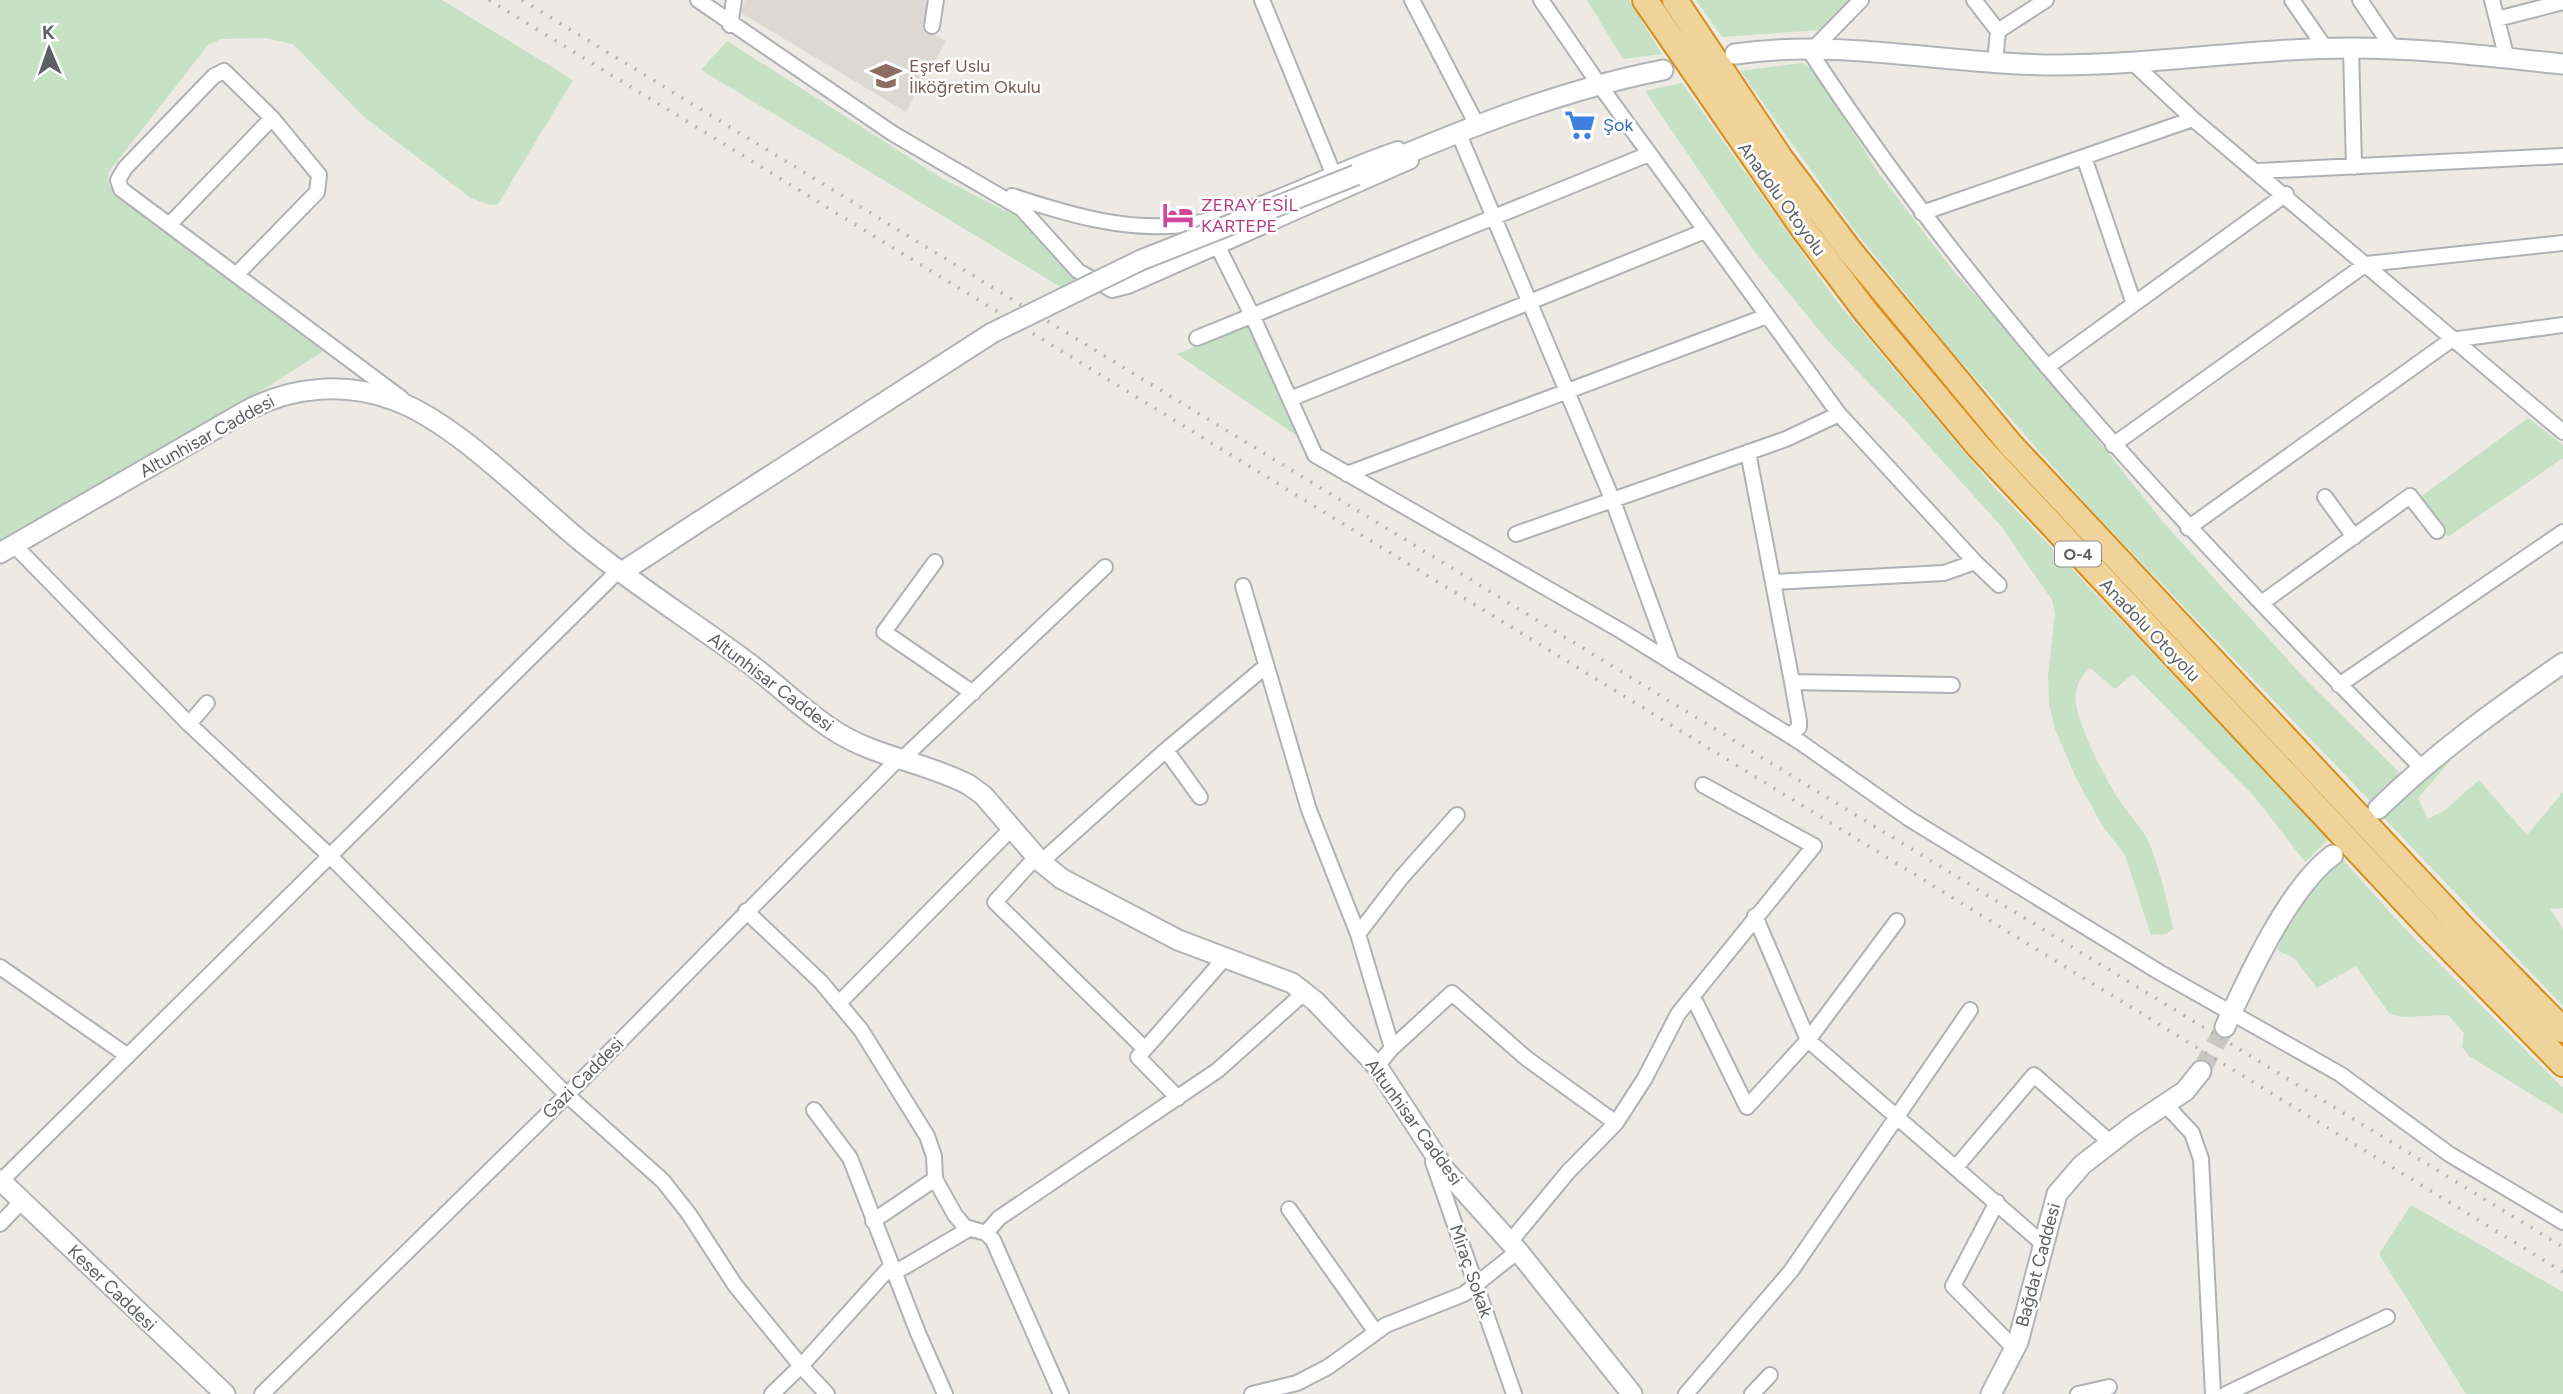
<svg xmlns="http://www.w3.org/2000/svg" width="2563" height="1394" font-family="Figtree,sans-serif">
<rect width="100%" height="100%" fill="#edeae4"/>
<path fill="#dcd9d3" d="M745 0H928L923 28 946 41 906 112 741 13Z"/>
<path fill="#c6e1c4" d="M0 0H442L573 80 498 204 490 205 471 198 364 117 293 44 266 38 221 39 208 45 108 173 109 186 320 345 322 352 239 405 0 546Z
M1587 0H1629L1662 54 1623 59Z
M1696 0H1849L1820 30 1722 37Z
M727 41 943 179 1016 216 1080 281 1064 289 701 70Z
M1802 63 1813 70 1880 175 1952 269 2045 373 2163 522 2306 680 2400 773 2370 801 2094 513 1953 353 1851 226 1740 71Z
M1682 83 1835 299 1993 486 2329 839 2305 862 2254 796 2133 674 2115 689 2090 668C2083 675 2078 681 2076 691 2071 713 2102 771 2114 792 2125 812 2144 827 2152 850 2161 875 2168 904 2173 929L2166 934 2151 935 2125 855 2102 825 2076 778 2055 729 2049 704 2048 676 2055 613 2052 600 2001 526 1907 422 1828 341 1751 247 1645 91Z
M1249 324 1297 436 1177 354Z
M2528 418 2563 445V458L2448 537 2419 498Z
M2458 747 2450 761 2418 798 2428 819 2445 810 2479 780 2527 835 2563 792V908L2550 909 2563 929V1006L2383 817Z
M2342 859 2408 932 2563 1088V1114L2469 1056 2462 1047 2464 1033 2448 1015 2401 1017 2389 1013 2356 966 2317 988 2295 959 2277 950C2291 914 2312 883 2342 859Z
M2411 1205 2563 1292V1394H2466L2379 1254Z"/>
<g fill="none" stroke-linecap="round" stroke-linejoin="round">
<path stroke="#c9c8c4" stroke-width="19" stroke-dasharray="19 10" stroke-linecap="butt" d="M2201 1071 2225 1027"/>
<defs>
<path id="street" d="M698 0 892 133 1022 209 1078 271 1112 290 1128 286 1411 161
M1262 0 1333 173
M1412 0 1477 125
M1974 0 1998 31 1995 62
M2292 0 2326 49
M2360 0 2393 49
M2492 0 2507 59
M2497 19 2563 2
M730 25 734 0
M932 26 936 0
M1998 31 2046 0
M1807 47C1979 313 2199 542 2421 767
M1815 47 1861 0
M2351 48 2354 167
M2132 62 2193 119 2563 432
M1458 132 1613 501 1672 663
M2084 157 2134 304
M2258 171 2563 156
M1012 196C1070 215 1129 233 1191 224 1256 214 1333 170 1398 149
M1922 213 2193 119
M169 225 272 118
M1218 247 1252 315 1315 455 1623 632 1800 742 1908 818 2159 972 2340 1074 2449 1154 2563 1222
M236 275 317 192 319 175 272 118 224 71 214 76 125 168 118 180 121 189 401 398
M1197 338 1649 154
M2047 367 2286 194
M1290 399 1705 231
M2113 445 2366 264 2563 243
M1748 452 1792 682 1952 685
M1347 474 1767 316
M2325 497 2354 537
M2188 528 2451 340 2563 325
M1516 534 1786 439 1839 414 1598 83 1541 0
M15 546 189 724 207 703
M935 562 884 632 973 693
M1975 562 1999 585
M1774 582 1944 573 1975 562 1839 414
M1243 586 1309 810 1358 934 1392 1048 1377 1066
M2263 602 2410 496 2437 531
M2339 685 2563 532
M189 724 331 857 567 1095 663 1181 689 1214 735 1285 801 1366 891 1266
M1790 736 1799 727V721L1792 682
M1166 750 1200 797
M902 759 1105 567
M1036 857 995 902 1145 1049
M1041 862 1166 750 1266 666
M746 911 821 982 861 1030 927 1136 934 1156 935 1179 955 1215 965 1227 986 1233 993 1240 1061 1394
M1897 921 1808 1040 2042 1243
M1358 934 1401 878 1457 815
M0 967 128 1056
M1693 997 1747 1107 1808 1040 1755 916
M839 1003 1012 828
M1392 1048 1452 993 1526 1058 1616 1123
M1178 1098 1138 1057 1224 959
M2165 1104 2192 1133 2201 1159 2213 1394
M814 1110 850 1158 918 1333 945 1394
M1433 1162 1514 1394
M1957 1166 2034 1075 2111 1143
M1 1181 619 570
M1997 1202 1953 1286 2015 1349
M1289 1209 1375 1331
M873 1221 935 1179
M0 1224 22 1201
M986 1233 999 1218 1218 1070 1305 992
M1510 1242 1568 1172 1616 1123 1645 1078 1678 1014 1814 846 1703 785
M894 1273 969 1229
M262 1394 567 1095 899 758
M772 1394 801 1366 827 1394
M1252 1394 1297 1383 1328 1367 1386 1325 1464 1294 1518 1251
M1686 1394 1791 1271 1970 1010
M1752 1394 1770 1375
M2078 1394 2109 1387
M2226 1394 2387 1317"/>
<path id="secondary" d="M1735 54C1843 38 1948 65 2056 65 2155 65 2253 48 2352 48 2423 48 2493 57 2563 64
M1356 175C1457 132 1556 91 1663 70
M0 553 246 411C292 386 345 382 394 400 457 423 529 499 583 543 636 586 695 623 750 664 778 685 803 710 832 729 873 757 926 762 969 785L983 795 1041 862 1062 879 1178 940 1292 983 1315 1001 1377 1066 1445 1170 1518 1251 1632 1394
M622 572 700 521
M2378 809C2435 753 2498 708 2563 663
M2225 1027C2248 977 2289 887 2333 855
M0 1180 225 1394
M1991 1394 2018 1342 2057 1194 2082 1165 2131 1127 2185 1091 2201 1071"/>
<path id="highway" d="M1645 0 1804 230 1866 312 1979 447 2428 926 2563 1064
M1675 0 1781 159 1851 252 2010 444 2466 931 2563 1030"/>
</defs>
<use href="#street" stroke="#afb2b5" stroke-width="18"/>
<use href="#secondary" stroke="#b1b4b7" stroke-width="23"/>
<use href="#highway" stroke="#d58e1c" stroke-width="28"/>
<use href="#street" stroke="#fff" stroke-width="14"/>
<use href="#secondary" stroke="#fff" stroke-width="19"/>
<use href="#highway" stroke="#f0d398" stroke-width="24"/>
<path stroke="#b2b3b3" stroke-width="3.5" stroke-dasharray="2 9" stroke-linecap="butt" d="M489 0 2563 1272
M522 0 2563 1247"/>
<defs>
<path id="secondary-bridge" d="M700 521 992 333 1141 260 1356 175"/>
</defs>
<use href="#secondary-bridge" stroke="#b1b4b7" stroke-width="23" stroke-linecap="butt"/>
<use href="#secondary-bridge" stroke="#fff" stroke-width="19"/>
</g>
<defs>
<symbol id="school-bare" viewBox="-9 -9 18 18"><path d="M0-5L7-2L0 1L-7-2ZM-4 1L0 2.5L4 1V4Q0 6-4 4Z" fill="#8d6e63" stroke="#fff" stroke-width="2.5" paint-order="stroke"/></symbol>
<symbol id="supermarket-bare" viewBox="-9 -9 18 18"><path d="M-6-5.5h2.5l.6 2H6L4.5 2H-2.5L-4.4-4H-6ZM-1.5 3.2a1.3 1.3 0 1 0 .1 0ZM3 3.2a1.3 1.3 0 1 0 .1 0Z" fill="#3f7fe0" stroke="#fff" stroke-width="2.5" paint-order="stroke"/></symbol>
<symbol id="hotel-bare" viewBox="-9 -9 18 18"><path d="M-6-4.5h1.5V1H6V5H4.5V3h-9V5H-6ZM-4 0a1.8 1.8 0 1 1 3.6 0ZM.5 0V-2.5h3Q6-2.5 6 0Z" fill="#d1479c" stroke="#fff" stroke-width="2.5" paint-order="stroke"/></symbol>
</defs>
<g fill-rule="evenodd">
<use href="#school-bare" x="864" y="54" width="44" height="44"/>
<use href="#supermarket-bare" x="1558" y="103" width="44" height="44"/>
<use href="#hotel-bare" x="1156" y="193" width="44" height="44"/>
</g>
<g text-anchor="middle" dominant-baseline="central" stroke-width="5" stroke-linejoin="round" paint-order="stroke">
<rect fill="#fff" stroke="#8d9092" stroke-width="2" x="2055" y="541.5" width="46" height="25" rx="5"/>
<g font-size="16" font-weight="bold" fill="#5c6063">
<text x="2078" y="554">O-4</text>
</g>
<g font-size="18" fill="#785e54" stroke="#fff" text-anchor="start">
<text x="909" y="66">Eşref Uslu<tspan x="909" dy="21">İlköğretim Okulu</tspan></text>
</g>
<g font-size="18" fill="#366cbe" stroke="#fff" text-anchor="start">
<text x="1603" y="125">Şok</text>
</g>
<g font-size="18" fill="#5c6063" stroke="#fff">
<text transform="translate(1782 199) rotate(54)">Anadolu Otoyolu</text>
<text transform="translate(207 436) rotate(-29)">Altunhisar Caddesi</text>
<text transform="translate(2150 630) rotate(46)">Anadolu Otoyolu</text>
<text transform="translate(771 682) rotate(37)">Altunhisar Caddesi</text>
<text transform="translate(583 1078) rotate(-45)">Gazi Caddesi</text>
<text transform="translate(1414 1122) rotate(54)">Altunhisar Caddesi</text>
<text transform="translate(2038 1265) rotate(-75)">Bağdat Caddesi</text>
<text transform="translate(1471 1271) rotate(71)">Miraç Sokak</text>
<text transform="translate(112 1288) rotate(44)">Keser Caddesi</text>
</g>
<g font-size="18" fill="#b23c85" stroke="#fff" text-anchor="start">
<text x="1201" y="205">ZERAY ESİL<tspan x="1201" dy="21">KARTEPE</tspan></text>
</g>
</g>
<g transform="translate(49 49) rotate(358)" stroke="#ffffff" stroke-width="5" paint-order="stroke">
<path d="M0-5L12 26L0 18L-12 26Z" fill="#5c6063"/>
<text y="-10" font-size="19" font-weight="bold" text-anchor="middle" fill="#5c6063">K</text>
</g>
</svg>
